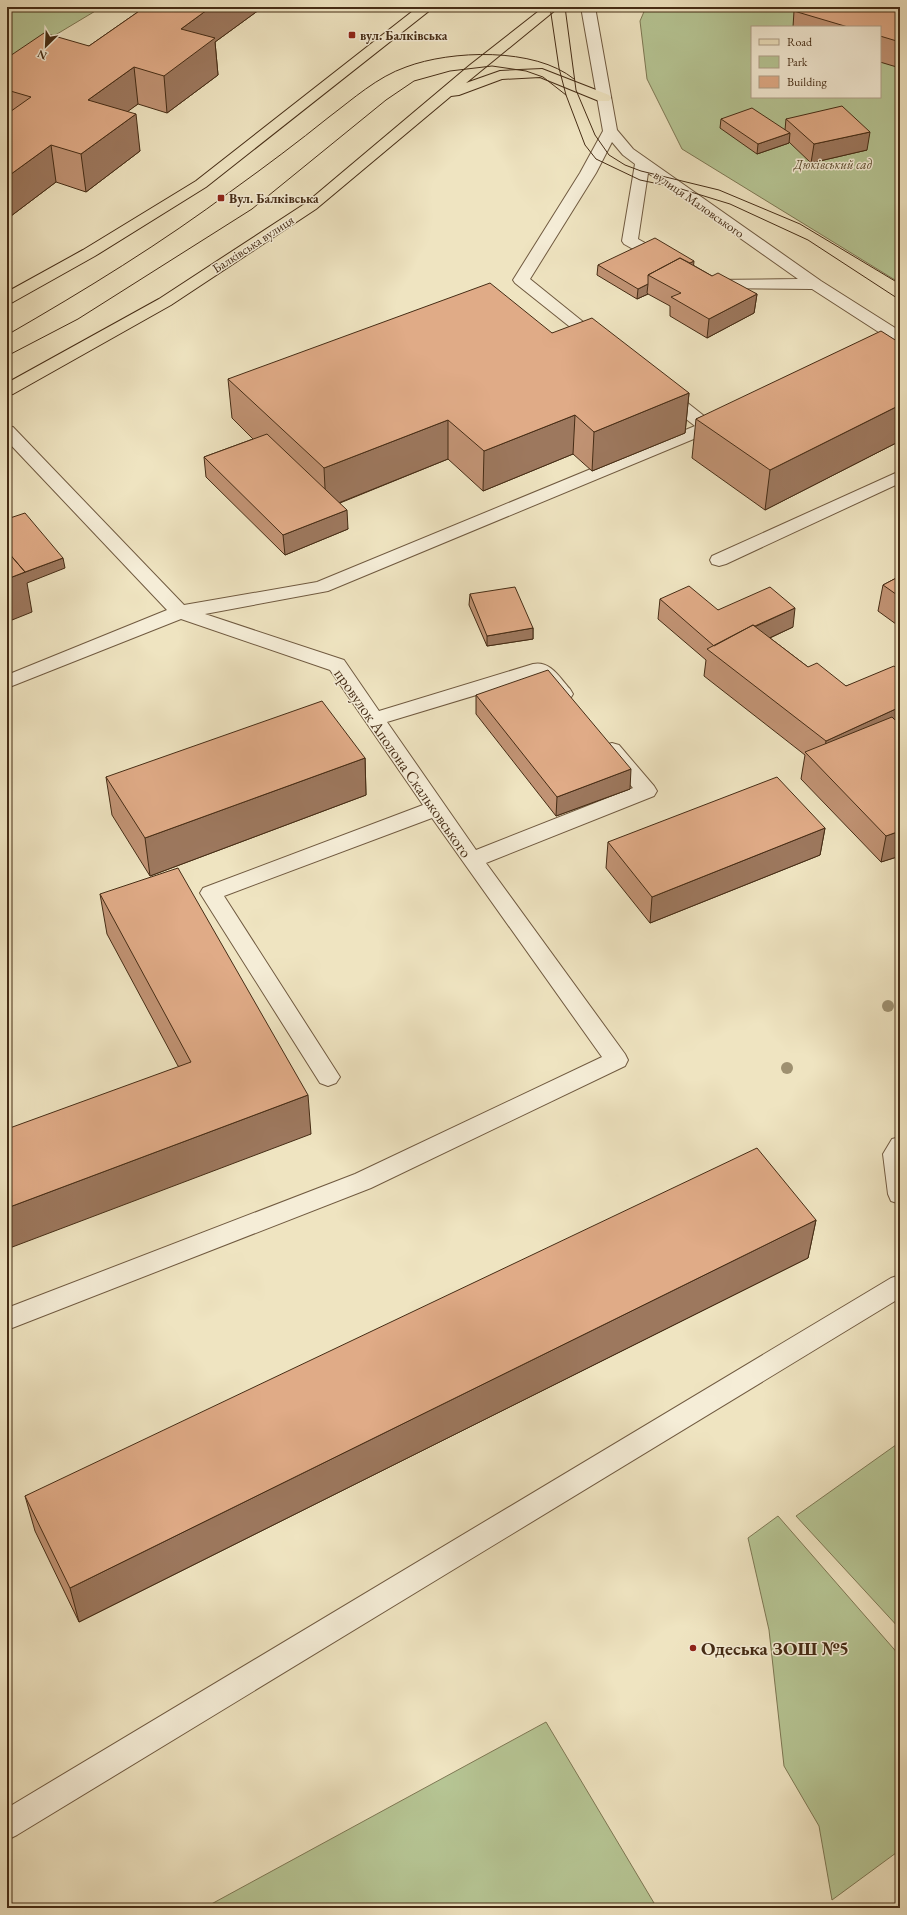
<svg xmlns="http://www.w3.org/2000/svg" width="907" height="1915" font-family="'EB Garamond',serif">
<rect width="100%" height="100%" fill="#efe4c1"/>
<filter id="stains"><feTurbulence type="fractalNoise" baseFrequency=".005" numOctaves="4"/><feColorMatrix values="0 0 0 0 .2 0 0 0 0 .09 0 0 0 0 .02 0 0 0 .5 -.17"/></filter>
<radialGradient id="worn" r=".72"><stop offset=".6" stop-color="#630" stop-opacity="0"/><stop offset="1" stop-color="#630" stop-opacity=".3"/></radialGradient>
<path fill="#b6c594" stroke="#7e7854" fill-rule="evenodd" d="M7 7H102L7 64Z
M646 7H900V283L682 149 647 79 640 21ZM752 27H880V97H752Z
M900 1442V1629L796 1516Z
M778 1516 900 1656V1850L832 1900 819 1826 784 1766 769 1630 748 1538Z
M546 1722 657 1908H204Z"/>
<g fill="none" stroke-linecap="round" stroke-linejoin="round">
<defs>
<path id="minor" d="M581 7H595L617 130 633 149 821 281 900 331V343L894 342 812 289 703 288 701 285 703 282 709 280 798 279 648 173 638 239 670 257 672 260 670 263H658L624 244 622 241 635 164 623 155 612 142 596 173 530 279 608 342 606 346 600 347 594 346 515 283 513 280 580 173 603 131Z
M664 388 670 389 713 423 716 427 713 431 328 591 205 614 344 660 379 711 533 664C550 660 560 678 570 689L573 694 570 699C554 703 546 688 536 677L387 722 476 850 633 788 605 755 602 750 605 745 612 743 619 745 654 786 657 791 654 796 486 863 625 1054 628 1060 625 1066 371 1188 7 1330V1308L355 1174 602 1057 432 818 224 896 340 1077 336 1083 328 1086 320 1083 200 893 203 888 423 805 330 670 181 619 7 688V675L167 610 7 441V426L13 427 184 605 317 582 695 426 658 397 655 393 658 389Z
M900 471V483L726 564 719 566 712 564 710 560 712 556Z
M900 1137V1204L891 1201 888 1194 883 1154 892 1139Z
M900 1275V1298L17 1835 7 1840V1808L891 1278Z"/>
<path id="major" d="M418 7H434L206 187 95 256 13 302 7 304V292L83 250 196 181Z
M544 7H559L466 83 500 71 542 69 609 95 611 98 609 101H599L540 77 502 79 459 95 451 96 316 209 171 305 13 394 7 395V383L159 299 306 203 470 65Z"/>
</defs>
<use href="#minor" stroke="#705a40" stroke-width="2"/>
<use href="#major" stroke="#452c15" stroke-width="2"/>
<use href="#minor" fill="#f5edd7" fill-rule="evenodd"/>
<use href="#major" fill="#efe4c1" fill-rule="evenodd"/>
<path stroke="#452c15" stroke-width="1" d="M550 7 559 68 566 95 585 145 596 159 640 180 678 188 730 204 808 240 900 300
M565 7 576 90 595 135 609 155 625 165 641 171 719 190 800 224 900 284
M7 335C85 290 162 243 234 189 266 166 298 142 329 117 353 99 377 77 406 67 451 50 535 47 574 79
M7 356 78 319 252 209 386 100 414 81 450 71 492 66 526 71 543 77 566 95"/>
</g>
<g fill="#9e9070">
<circle cx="888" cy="1006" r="6"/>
<circle cx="787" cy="1068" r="6"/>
</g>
<path fill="#c19374" stroke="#452c15" d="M145 7H263L215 42 218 75 167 113 138 104 127 111 140 151 86 192 56 182 7 219V58L89 46Z
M900 9V68L880 62V27H793L794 11Z
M721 119 785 130 786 119 867 150 811 163 789 142V143L757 154 720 128Z
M598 265H693L712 276 757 294 754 313 707 338 670 316V306L648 294 637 299 597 275Z
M552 333 689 393 685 433 592 471 573 454 483 491 448 459 340 503 348 529 285 555 206 477 204 457 253 439 232 418 228 379Z
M900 343V441L765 510 692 458 696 419Z
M900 576V627L878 611 883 585Z
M470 594 533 628V639L487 646 469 605Z
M660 599 718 610 793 627 770 638 808 667 846 686 900 671V856L881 862 801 779 805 755 704 676 706 660 658 619Z
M476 695 630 789 556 816 476 714Z
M365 758 366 795 150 876 112 815 106 777Z
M825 828 820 855 650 923 606 868 608 842Z
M100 894 311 1134 178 1066 107 934Z
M816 1220 808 1258 79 1622 35 1531 25 1496Z"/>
<path fill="#9d785e" stroke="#452c15" d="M211 7H263L215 42 218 75 167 113 164 76 181 29Z
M134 67 138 104 93 137 88 100Z
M136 114 140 151 86 192 81 154Z
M870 132 867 150 811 163 814 144Z
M790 133 789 143 757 154 758 144Z
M51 145 56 182 7 219V177Z
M694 261 693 271 657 279Z
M648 284 647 293 648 294 637 299 638 289Z
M757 294 754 313 707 338 709 319Z
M689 393 685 433 592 471 594 432Z
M900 405V441L765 510 770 470Z
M575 415 573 454 483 491 484 451Z
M448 420V459L326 508 324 468Z
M347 510 348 529 285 555 283 535Z
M63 558 65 568 27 583 32 612 7 622V579Z
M795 608 793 627 722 660 714 646Z
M533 628V639L487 646V636Z
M900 707V731L821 767 826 741Z
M365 758 366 795 150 876 145 838Z
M631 769 630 789 556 816 557 797Z
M825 828 820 855 650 923 652 897Z
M900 831V856L881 862 886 836Z
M308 1095 311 1134 7 1249V1208Z
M816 1220 808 1258 79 1622 70 1588Z"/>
<path fill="#e0ab87" stroke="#452c15" d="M145 7H211L181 29 215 38 164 76 134 67 88 100 136 114 81 154 51 145 7 177V114L31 97 7 90V58L44 33 89 46Z
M800 7H893L900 9V42L880 36V27H848L794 11Z
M842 106 870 132 814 144 786 119Z
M752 108 790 133 758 144 721 119Z
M655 238 694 261 690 263 680 258 648 275V284L638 289 598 265Z
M680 258 712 276 718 273 757 294 709 319 671 297 681 293 648 275Z
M490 283 552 333 592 318 689 393 594 432 575 415 484 451 448 420 324 468 228 379Z
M881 331 900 343V405L770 470 696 419Z
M267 434 347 510 283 535 204 457Z
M25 513 63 558 25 572 7 551V519Z
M7 551 25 572 7 579Z
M900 576V597L883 585Z
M689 586 718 610 770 587 795 608 755 626 753 625 714 646 660 599Z
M515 587 533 628 487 636 470 594Z
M753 625 808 667 817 663 846 686 894 666 900 671V707L826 741 707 649Z
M548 670 631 769 557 797 476 695Z
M322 701 365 758 145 838 106 777Z
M892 717 900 725V831L886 836 805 752Z
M777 777 825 828 652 897 608 842Z
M178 868 308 1095 7 1208V1129L191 1062 100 894Z
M757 1148 816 1220 70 1588 25 1496Z"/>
<g fill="#8f2418" stroke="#f5edd7" stroke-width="1.5">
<rect x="348" y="31" width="8" height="8" rx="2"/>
<rect x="217" y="194" width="8" height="8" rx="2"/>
<circle cx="693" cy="1648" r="4"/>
</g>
<g text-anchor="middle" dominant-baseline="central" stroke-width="3" stroke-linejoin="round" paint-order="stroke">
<g font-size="13" font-weight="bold" fill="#452c15" stroke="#f5edd7" text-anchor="start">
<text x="360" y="35">вул. Балківська</text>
<text x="229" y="198">Вул. Балківська</text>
</g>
<g font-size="13" font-style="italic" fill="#5c4b2e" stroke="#f5edd7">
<text x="833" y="164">Дюківський сад</text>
</g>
<g font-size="13" fill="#452c15" stroke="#f5edd7">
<text transform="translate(699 204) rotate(35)">вулиця Маловського</text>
<text transform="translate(253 244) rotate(-33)">Балківська вулиця</text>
</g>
<g font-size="16" fill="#452c15" stroke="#f5edd7">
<text transform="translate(403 763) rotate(55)">провулок Аполона Скальковського</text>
</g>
<g font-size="19" font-weight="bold" fill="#452c15" stroke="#f5edd7" text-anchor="start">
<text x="701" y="1648">Одеська ЗОШ №5</text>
</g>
</g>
<rect width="907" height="1915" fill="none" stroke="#efe4c1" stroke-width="24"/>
<rect x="8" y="8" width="891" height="1899" fill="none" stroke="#452c15" stroke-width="2"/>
<rect x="12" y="12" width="883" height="1891" fill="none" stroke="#452c15"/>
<rect x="751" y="26" width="130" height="72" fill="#f5edd7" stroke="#afa089"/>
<rect x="759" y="39" width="20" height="6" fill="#efe4c1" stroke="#afa089"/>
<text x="787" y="46" font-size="12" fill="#452c15">Road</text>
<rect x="759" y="56" width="20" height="12" fill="#b6c594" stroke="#afa089"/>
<text x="787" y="66" font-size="12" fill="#452c15">Park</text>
<rect x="759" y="76" width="20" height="12" fill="#e0ab87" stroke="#afa089"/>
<text x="787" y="86" font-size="12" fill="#452c15">Building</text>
<g transform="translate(46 46) rotate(204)" stroke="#f5edd7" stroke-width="3" paint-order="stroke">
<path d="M0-3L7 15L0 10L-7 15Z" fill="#452c15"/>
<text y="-6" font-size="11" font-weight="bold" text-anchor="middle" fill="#452c15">N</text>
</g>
<rect width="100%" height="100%" filter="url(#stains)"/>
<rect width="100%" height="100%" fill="url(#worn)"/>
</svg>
